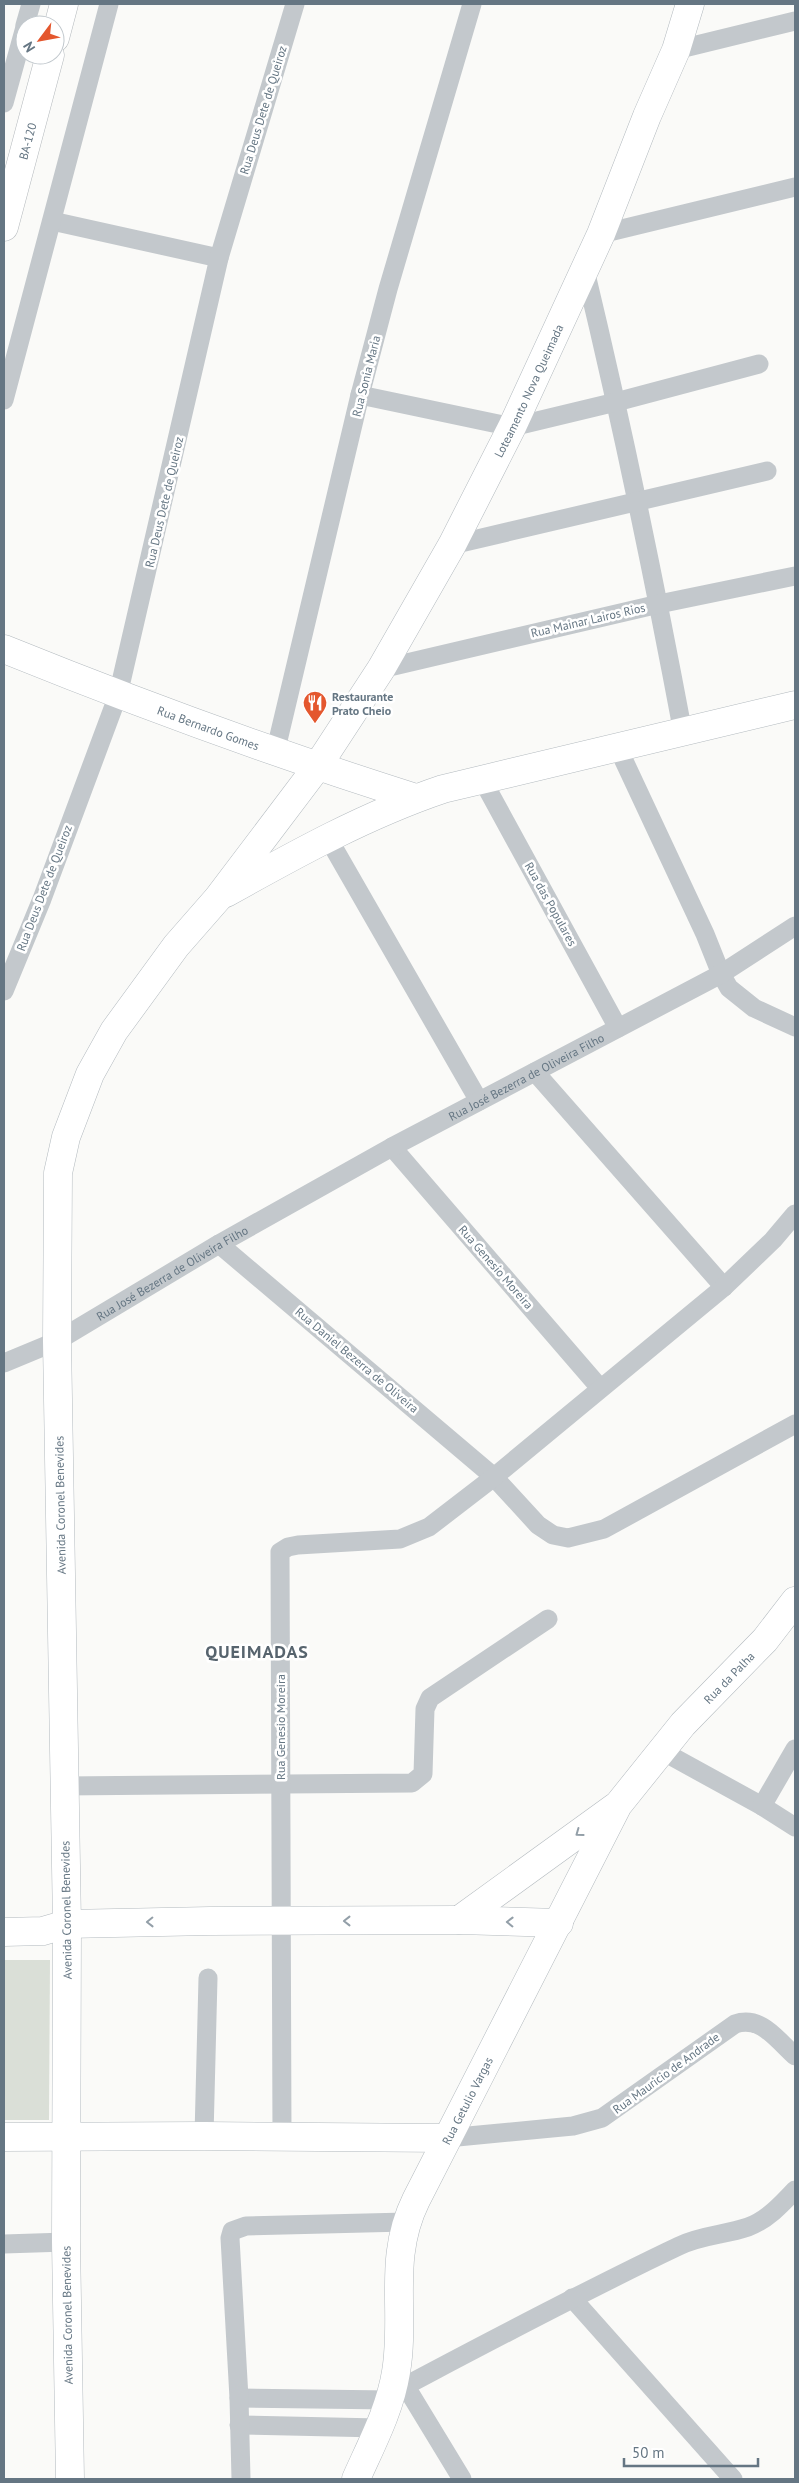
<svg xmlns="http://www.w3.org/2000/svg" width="799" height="2483" font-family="'PT Sans',sans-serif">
<rect width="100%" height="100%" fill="#fafaf8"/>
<path fill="#dadfd7" d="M4 1960H50L49 2120H4Z"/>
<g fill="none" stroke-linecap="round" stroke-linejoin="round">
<defs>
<g id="secondary">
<path id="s2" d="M4 649C140 704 276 754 416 798"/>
<path d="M226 893C296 854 366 815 443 789L795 705"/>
<path d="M459 1920 615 1807"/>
<path d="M4 1932 43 1931 67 1924 210 1921 459 1920 559 1923"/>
<path d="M4 2137 204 2136 447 2138"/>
<path id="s3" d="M70 2479 66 2242 67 1924 57 1341 58 1173 66 1137 90 1074 114 1031 176 946 218 898 317 767 381 669 452 545 512 427 601 234 647 116 676 50 690 4"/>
<path id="s4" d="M356 2479C371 2445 390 2410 396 2372 406 2312 387 2259 416 2200L618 1805 683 1724 765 1640 795 1601"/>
</g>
<g id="primary">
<path d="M55 38 64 4"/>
<path id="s5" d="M4 227 50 55"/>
</g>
</defs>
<use href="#secondary" stroke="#b3babf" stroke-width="29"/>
<use href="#primary" stroke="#b5babe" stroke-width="29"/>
<g stroke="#c3c8cc" stroke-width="19">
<path d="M25 25 31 4"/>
<path d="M676 50 795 21"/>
<path d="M4 103 25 27"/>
<path d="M52 221 219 258"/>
<path d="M601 234 795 187"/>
<path d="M585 270C622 424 654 578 683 733"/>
<path d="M360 395 512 427 616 402 759 364"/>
<path d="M4 400 109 4"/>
<path d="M452 545 767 471"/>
<path d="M381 669 659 604 795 576"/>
<path d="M618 748 705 934 721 974 729 988 754 1008 795 1027"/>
<path d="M275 753 360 395 388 289 472 4"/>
<path d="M483 781 618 1028"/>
<path d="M328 838 479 1101"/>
<path d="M4 991 42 899 118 695 219 258 295 4"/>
<path d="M535 1072 724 1287"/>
<path d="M392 1147 600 1388"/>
<path d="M219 1244 494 1477 538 1525 553 1535 568 1538 604 1529 795 1424"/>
<path id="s1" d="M4 1363 57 1341 219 1244 392 1147 721 974 795 926"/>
<path d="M662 1751 762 1806 795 1827"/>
<path d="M63 1786 412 1783 423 1774 425 1709 430 1698 548 1619"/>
<path d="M762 1806 795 1749"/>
<path d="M204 2136 208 1978"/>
<path d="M282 2138 280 1552 288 1547 298 1545 400 1539 429 1527 494 1477 724 1287 773 1240 795 1214"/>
<path d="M447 2138 573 2126 602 2118 735 2024C761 2015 777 2040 795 2056"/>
<path d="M4 2244 66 2242"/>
<path d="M572 2298 733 2479"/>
<path d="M400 2377 462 2479"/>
<path d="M405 2386C496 2338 586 2290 679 2246 701 2235 725 2235 748 2227 767 2220 781 2205 795 2190"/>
<path d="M239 2398 390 2400"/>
<path d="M239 2425 379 2428"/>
<path d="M241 2479 239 2398 230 2238 232 2231 246 2226 406 2222"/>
</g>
<use href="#secondary" stroke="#fff" stroke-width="28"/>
<use href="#primary" stroke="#fff" stroke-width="28"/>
</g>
<defs><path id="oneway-chevron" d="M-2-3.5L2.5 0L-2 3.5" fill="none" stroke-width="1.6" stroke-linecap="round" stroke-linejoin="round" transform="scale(1.25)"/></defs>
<g stroke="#939fa8">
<use href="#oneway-chevron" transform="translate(579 1833) rotate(144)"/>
<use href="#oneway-chevron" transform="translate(347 1921) rotate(180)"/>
<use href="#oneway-chevron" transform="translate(150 1922) rotate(179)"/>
<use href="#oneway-chevron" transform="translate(510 1922) rotate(-179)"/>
</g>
<defs>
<symbol id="restaurant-pin" viewBox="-11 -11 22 30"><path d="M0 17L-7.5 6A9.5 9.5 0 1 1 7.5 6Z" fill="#e4572e" stroke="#fff"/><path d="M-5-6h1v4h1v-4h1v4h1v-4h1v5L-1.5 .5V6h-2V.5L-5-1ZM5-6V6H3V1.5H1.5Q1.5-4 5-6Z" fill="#fff"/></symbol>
</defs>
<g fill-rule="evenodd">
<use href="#restaurant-pin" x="301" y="689" width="28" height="38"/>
</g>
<g text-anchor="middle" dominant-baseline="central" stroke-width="5" stroke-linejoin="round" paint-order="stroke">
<g font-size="12" fill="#657683" stroke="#fff">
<text transform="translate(263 110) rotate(-73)">Rua Deus Dete de Queiroz</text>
<text stroke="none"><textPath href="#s5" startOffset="89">BA-120</textPath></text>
<text transform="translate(366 376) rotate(-76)">Rua Sonia Maria</text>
<text stroke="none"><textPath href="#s3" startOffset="2225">Loteamento Nova Queimada</textPath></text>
<text transform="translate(164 502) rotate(-77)">Rua Deus Dete de Queiroz</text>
<text transform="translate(588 620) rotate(-13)">Rua Mainar Lairos Rios</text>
<text stroke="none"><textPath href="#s2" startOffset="219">Rua Bernardo Gomes</textPath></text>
<text transform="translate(44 888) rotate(-69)">Rua Deus Dete de Queiroz</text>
<text transform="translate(551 904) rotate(61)">Rua das Populares</text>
<text stroke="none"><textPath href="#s1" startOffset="596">Rua José Bezerra de Oliveira Filho</textPath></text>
<text transform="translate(496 1267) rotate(49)">Rua Genesio Moreira</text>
<text stroke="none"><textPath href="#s1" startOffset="191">Rua José Bezerra de Oliveira Filho</textPath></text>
<text transform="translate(357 1360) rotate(40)">Rua Daniel Bezerra de Oliveira</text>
<text transform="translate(60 1505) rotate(-91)">Avenida Coronel Benevides</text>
<text stroke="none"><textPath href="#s4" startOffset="902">Rua da Palha</textPath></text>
<text transform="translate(280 1727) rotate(-90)">Rua Genesio Moreira</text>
<text transform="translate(66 1910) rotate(-91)">Avenida Coronel Benevides</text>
<text transform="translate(666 2073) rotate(-36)">Rua Mauricio de Andrade</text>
<text stroke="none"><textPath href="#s4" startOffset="401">Rua Getulio Vargas</textPath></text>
<text transform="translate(67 2315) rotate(-91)">Avenida Coronel Benevides</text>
</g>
<g font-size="12" font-weight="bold" fill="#657683" stroke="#fff" text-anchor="start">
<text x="332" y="696">Restaurante<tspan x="332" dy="14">Prato Cheio</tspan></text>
</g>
<g font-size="18" font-weight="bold" letter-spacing="1" fill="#57646e" stroke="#fff">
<text x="257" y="1651">QUEIMADAS</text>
</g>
</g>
<rect width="799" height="2483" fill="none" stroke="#657683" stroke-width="10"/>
<g transform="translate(40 40) rotate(238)"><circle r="24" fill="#ffffff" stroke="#c1c8cd"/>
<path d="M0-4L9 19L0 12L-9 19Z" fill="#e4572e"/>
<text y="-8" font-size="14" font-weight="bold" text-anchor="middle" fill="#657683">N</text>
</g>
<path d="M624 2458v8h134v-8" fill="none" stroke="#657683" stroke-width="2.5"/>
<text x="632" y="2458" font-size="15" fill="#657683" stroke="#ffffff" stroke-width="4" paint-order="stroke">50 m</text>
</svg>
